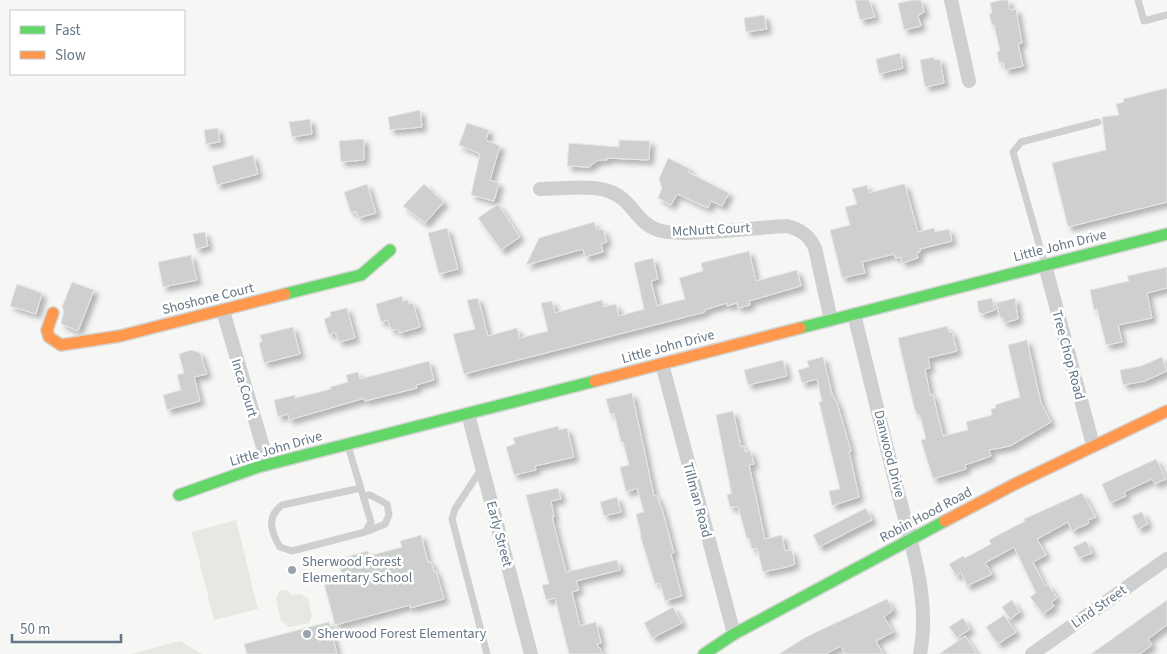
<svg xmlns="http://www.w3.org/2000/svg" width="1167" height="654" font-family="'Source Sans 3',sans-serif">
<defs>
<filter id="shadow"><feDropShadow dx="4.5" dy="4.5" stdDeviation="2.5" flood-color="#0004"/></filter>
</defs>
<rect width="100%" height="100%" fill="#f6f6f5"/>
<path fill="#e6e9e3" d="M236 520 258 609 214 620 192 532Z
M287 590 292 595 300 594 308 598 312 616 309 623 289 627 281 621 276 598 279 591Z
M180 641 202 654H131Z"/>
<path fill="#ced0d0" stroke="#e6e6e4" filter="url(#shadow)" d="M855 0H869L875 17 860 20Z
M914 0H921L924 12 918 16 921 26 904 30 898 3Z
M1001 0H1008L1010 10 1016 9 1022 43 1018 44 1023 66 1005 70 1003 62 999 63 997 52 1000 51 994 25H992L989 14 992 13 990 3Z
M764 15 767 29 746 32 744 18Z
M900 53 903 68 879 74 876 59Z
M934 57V60L940 59 944 83 925 87 920 60Z
M1167 88V202L1068 227 1052 163 1106 150 1102 117 1119 115 1116 104 1124 102 1123 99Z
M420 110 422 127 390 130 388 117Z
M310 119 312 134 292 137 289 122Z
M467 123 489 130 486 140 500 146 490 180 499 183 494 201 471 195 480 154 459 145Z
M218 128 220 142 206 144 204 130Z
M364 139V160L341 162 339 141Z
M619 140 650 141 649 160 607 158V160H598L589 167 567 166 569 143 619 147Z
M253 155 258 174 217 185 212 166Z
M668 158 690 169 688 172 729 193 722 206 711 201 708 208 677 194 671 205 658 198 662 188 659 179Z
M367 184 376 213 358 218 356 211 351 213 344 192Z
M424 184 444 202 425 223 403 206Z
M903 184 905 185 918 232 934 228 935 232 949 229 952 241 920 249V252L917 253 918 258 902 263 901 257 895 258 894 254 862 262 865 273 842 278 830 230 850 225 845 207 857 204 852 189 867 185 869 193Z
M498 204 520 237 501 250 478 218Z
M594 222 597 230 603 229 607 242 601 244 603 252 585 257 583 249 526 265 539 238Z
M447 228 458 269 439 274 428 233Z
M205 232 208 246 196 249 193 234Z
M749 251 756 281 797 270 801 286 749 301 750 305 738 308 737 303 727 306V303L704 310 705 312 464 374 453 334 475 329 467 300 478 298 488 336 517 328 520 338 548 331 541 303 552 301 555 313 602 300 604 307 616 304 619 316 644 309 634 263 653 258 658 279 651 281 657 306 685 299 679 278 703 271 701 263Z
M191 255 197 280 163 287 158 262Z
M1167 267V288L1147 293 1152 318 1118 325 1122 342 1106 345 1097 309 1094 310 1090 290 1129 281 1127 276Z
M72 282 94 290 78 331 61 324 64 311 62 307Z
M17 284 42 293 36 314 10 306Z
M402 296 403 301 408 300 409 304 413 303 420 327 399 333 398 329 391 330 388 320 381 322 376 304Z
M992 298 995 310 982 314 979 312 977 301Z
M1015 298 1018 319 1004 323 1003 318H1000L996 303Z
M347 308 355 338 339 342 335 332 329 335 324 319 331 316 330 312Z
M947 326 949 332H952L957 351 928 358 930 368 925 369 930 395H933L943 436 968 430 966 422 992 415 991 409 996 408 995 405 1020 397 1008 345 1027 340 1041 403 1051 422 1010 446 989 450 991 456 965 465 966 469 933 479 921 440 926 439 920 415H917L914 407 898 338Z
M293 327 300 354 264 363 259 343 262 342 260 335Z
M191 350 200 353 207 374 194 377 200 401 167 410 163 395 181 390 177 375 184 373 179 354Z
M823 357 832 394 837 403 851 451H849L859 497 832 506 829 491 840 489 819 402 822 401 817 379 802 383 798 370 809 367 807 361Z
M1162 357 1167 371 1145 381 1123 385 1120 370 1141 366Z
M783 360 787 376 748 385 744 370Z
M429 361 434 380 416 385 417 388 365 401V398L289 420 288 414 278 417 274 400 295 395V398L331 389 330 387 348 382 346 375 358 372 360 379Z
M632 393 654 496H657L662 509 674 553 671 554 682 596 665 601 660 583 655 584 640 535H641L636 514 644 512 637 488 626 492 620 467 629 465 623 442H621L614 413 610 414 606 399Z
M733 411 741 447 744 446 745 452 750 450 754 464 749 465 765 539 782 535 785 551 792 550 795 564 787 567 763 572 757 548 752 549 749 538 747 539 738 507H730L727 495 732 493 731 491 716 415Z
M558 426 559 430 567 428 574 457 535 466 536 470 514 475 506 447 515 444 513 438Z
M1156 459 1166 479 1155 484 1152 479 1124 492 1126 496 1110 503 1102 484Z
M558 488 561 499 551 501 554 517H552L566 572 617 560 620 570 576 581 579 590 572 592 580 626 596 622 601 643 597 644 603 654H569L555 598 546 600 542 585 549 584 526 495Z
M1082 493 1096 517 1088 520 1089 523 1072 531 1068 522 1037 539 1046 555 1033 562 1045 586 1048 584 1057 598 1051 602 1054 606 1043 614 1030 597 1036 593 1014 547 985 563 992 574 967 586 961 573 956 576 949 564 963 556 965 558 991 544 989 540 1025 521 1024 519Z
M617 497 621 512 604 516 600 502Z
M866 508 872 520 819 547 813 535Z
M1142 512 1148 524 1138 529 1132 516Z
M421 535 428 562H431L434 572 436 571 444 599 410 608V605L335 625 324 583 343 578 338 559 368 551 369 556 402 547 400 541Z
M1086 541 1092 553 1079 558 1073 547Z
M887 599 893 610 884 617 893 632 876 641 883 654H845L841 646 825 654H779L806 637Z
M1012 600 1020 612 1010 619 1002 607Z
M1167 600V625L1148 639 1152 645 1140 654H1091Z
M673 607 682 623 652 638 644 623Z
M1004 615 1016 632 998 644 986 627Z
M963 618 970 629 957 638 949 627Z
M329 622 337 654H247L244 644Z
M965 636 977 654H939Z"/>
<g fill="none" stroke-linecap="round" stroke-linejoin="round">
<defs>
<path id="fast" d="M285 294 361 275 390 250
M800 328 1167 234
M179 495 258 467 595 381
M704 654 734 634 945 521"/>
<path id="slow" d="M53 313 47 330 49 337 61 345 120 336 285 294
M595 381 800 328
M945 521 1015 484 1167 411"/>
</defs>
<use href="#fast" stroke="#d2d4d4" stroke-width="14"/>
<use href="#slow" stroke="#d2d4d4" stroke-width="14"/>
<path stroke="#cdcfd0" stroke-width="7" d="M1138 0 1144 21 1167 15
M1045 265 1013 152 1021 142 1098 122
M348 446 371 522 365 532 292 551 280 547C271 532 266 517 282 505L361 488
M482 468 455 509 452 519 487 654
M363 496 370 495 387 504 389 515 385 524 368 531"/>
<path stroke="#cdcfd0" stroke-width="14" d="M951 0 969 81
M540 189C566 189 604 181 624 200 636 211 641 224 658 230 681 238 758 227 787 226 800 229 809 235 815 248L831 320
M1045 265 1093 445
M223 311 268 464
M854 314C868 371 882 428 896 485 910 540 931 598 920 654
M662 364 734 634
M468 414 531 654
M1032 654 1167 559"/>
<use href="#fast" stroke="#63d668" stroke-width="11"/>
<use href="#slow" stroke="#ff974d" stroke-width="11"/>
</g>
<g fill="#98a3ad" stroke="#fff" stroke-width="2">
<circle cx="292" cy="570" r="5"/>
<circle cx="307" cy="634" r="5"/>
</g>
<g text-anchor="middle" dominant-baseline="central" stroke-width="5" stroke-linejoin="round" paint-order="stroke">
<g font-size="14" fill="#657786" stroke="#fff">
<text transform="translate(711 230) rotate(-3)">McNutt Court</text>
<text transform="translate(1060 246) rotate(-14)">Little John Drive</text>
<text transform="translate(208 299) rotate(-14)">Shoshone Court</text>
<text transform="translate(668 347) rotate(-15)">Little John Drive</text>
<text transform="translate(1068 355) rotate(75)">Tree Chop Road</text>
<text transform="translate(244 388) rotate(73)">Inca Court</text>
<text transform="translate(276 449) rotate(-16)">Little John Drive</text>
<text transform="translate(889 454) rotate(76)">Danwood Drive</text>
<text transform="translate(697 500) rotate(75)">Tillman Road</text>
<text transform="translate(926 515) rotate(-28)">Robin Hood Road</text>
<text transform="translate(499 534) rotate(75)">Early Street</text>
<text transform="translate(1099 607) rotate(-35)">Lind Street</text>
</g>
<g font-size="14" fill="#657786" stroke="#fff" text-anchor="start">
<text x="302" y="562">Sherwood Forest<tspan x="302" dy="16">Elementary School</tspan></text>
<text x="317" y="634">Sherwood Forest Elementary</text>
</g>
</g>
<rect x="10" y="10" width="175" height="65" fill="#ffffff" stroke="#c1c9cf"/>
<rect x="20" y="26" width="25" height="8" fill="#63d668" stroke="#c1c9cf"/>
<text x="55" y="35" font-size="15" fill="#657786">Fast</text>
<rect x="20" y="51" width="25" height="8" fill="#ff974d" stroke="#c1c9cf"/>
<text x="55" y="60" font-size="15" fill="#657786">Slow</text>
<path d="M12 634v8h109v-8" fill="none" stroke="#657786" stroke-width="2.5"/>
<text x="20" y="634" font-size="15" fill="#657786" stroke="#ffffff" stroke-width="4" paint-order="stroke">50 m</text>
</svg>
